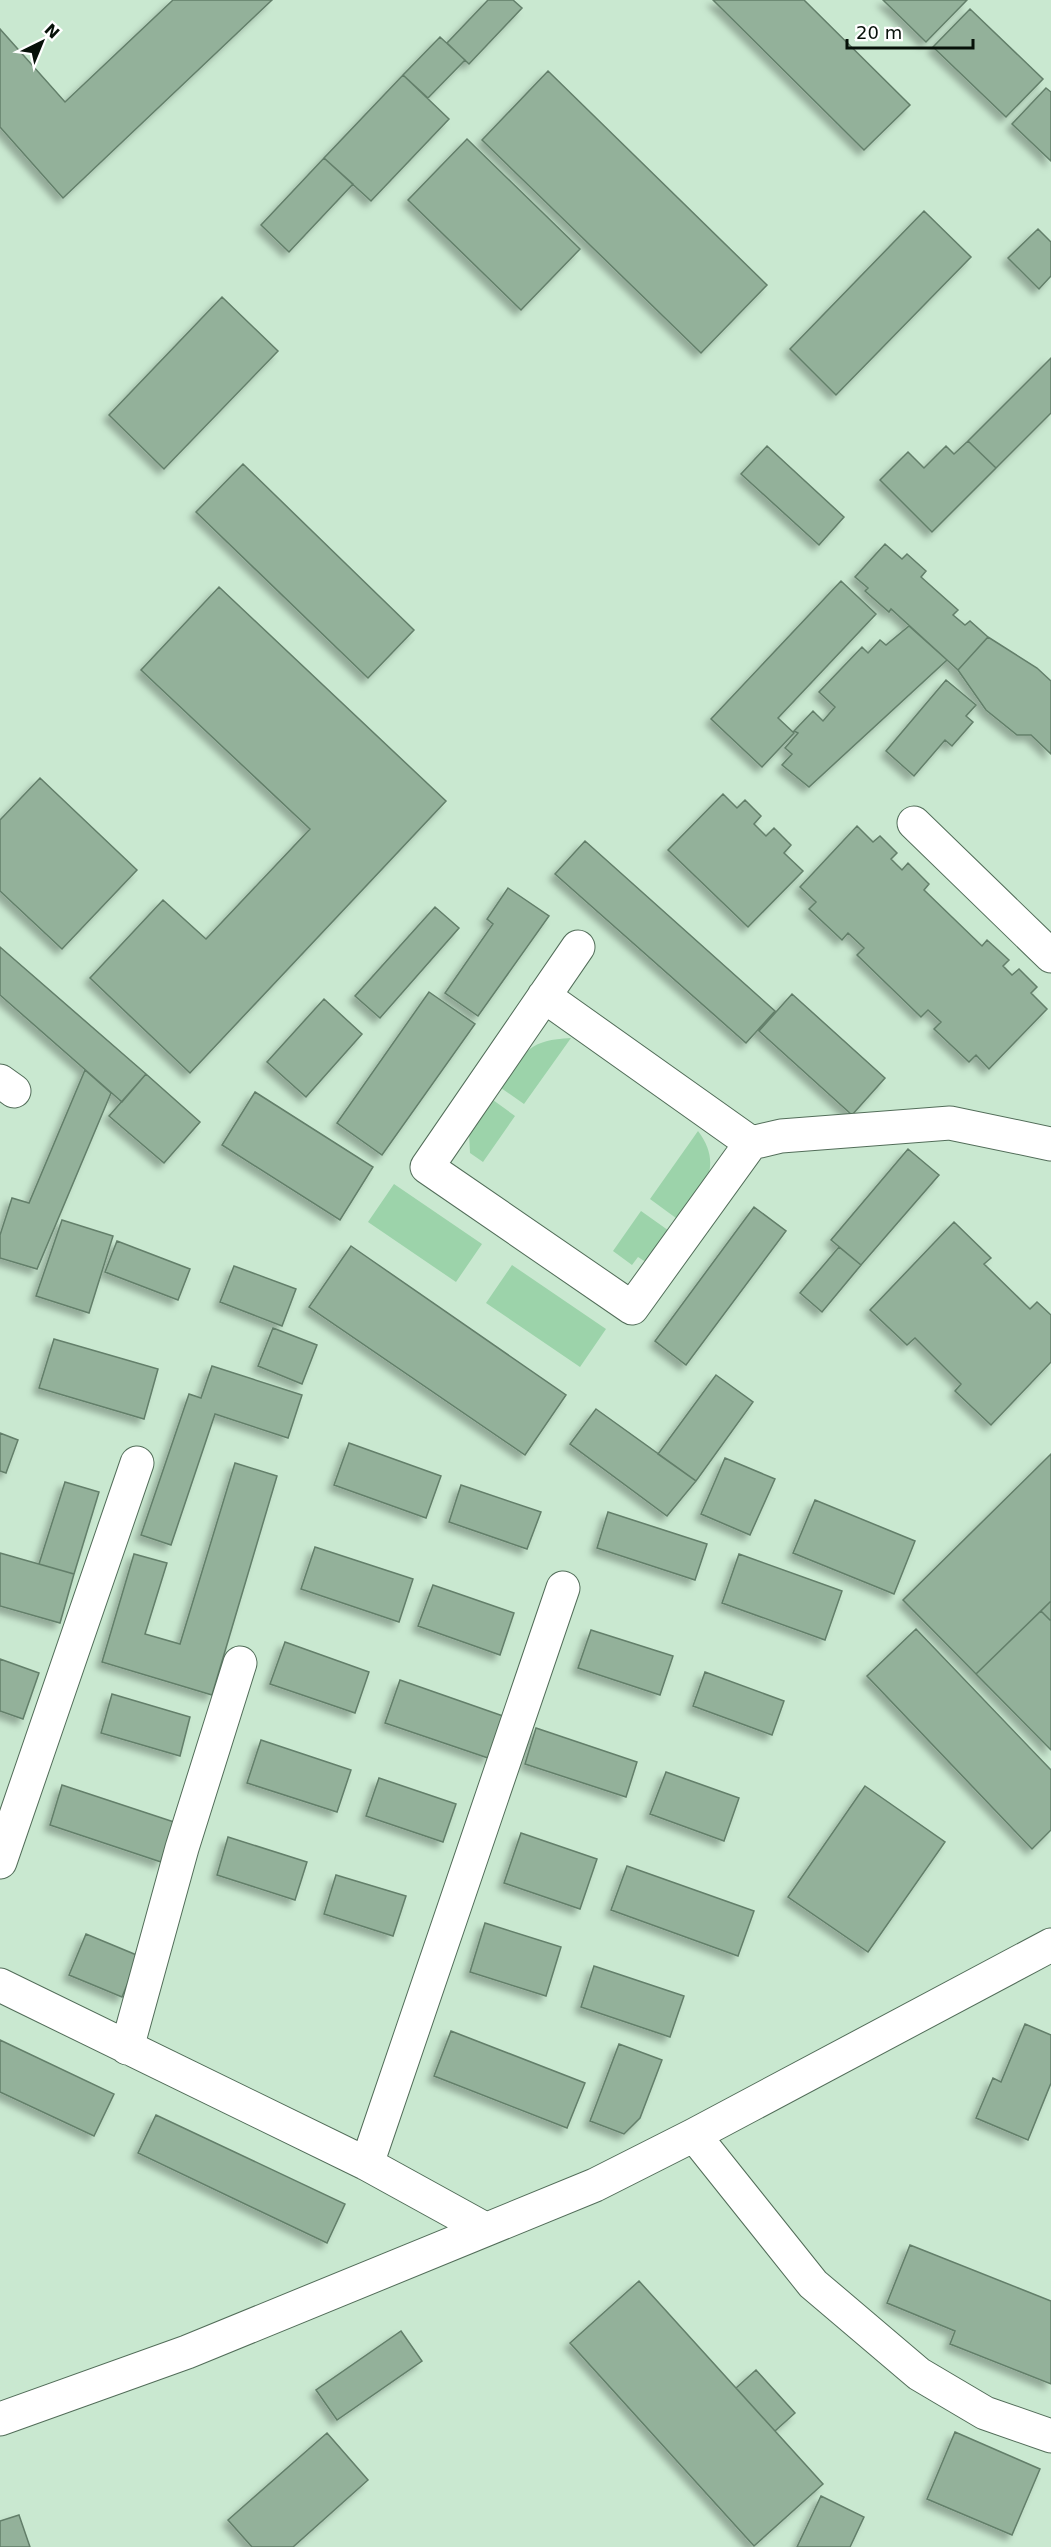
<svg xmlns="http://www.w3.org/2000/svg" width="1051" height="2547" font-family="'DejaVu Sans',sans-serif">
<defs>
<filter id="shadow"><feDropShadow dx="-5.5" dy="5.5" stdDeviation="3" flood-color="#0004"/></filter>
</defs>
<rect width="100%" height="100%" fill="#c9e8d0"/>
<path fill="#9cd3aa" d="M571 1038 524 1104 501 1088C525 1054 525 1040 571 1038Z
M493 1100 515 1116 483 1162 470 1153 469 1133Z
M698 1131C725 1167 702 1191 680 1221L650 1199Z
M394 1184 482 1244 456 1282 368 1222Z
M641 1211 672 1233 649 1264 638 1257 632 1265 613 1251Z
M512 1265 606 1329 580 1367 486 1303Z"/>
<path fill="#93b19a" stroke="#637f6a" stroke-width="1.5" filter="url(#shadow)" d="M173 0H272L63 198 0 127V29L65 102Z
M488 0H513L522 8 469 64 447 43Z
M713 0H804L910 105 864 150Z
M883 0H967L926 42Z
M970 9 1043 79 1006 117 933 47Z
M440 37 465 60 428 98 403 75Z
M548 71 767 285 701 353 482 140Z
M403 75 449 119 371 201 324 158Z
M1046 88 1051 92V161L1012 124Z
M467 139 580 249 521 310 408 200Z
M324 158 353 184 289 252 261 225Z
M924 211 971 257 836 395 790 349Z
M1038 229 1051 242V276L1039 289 1008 258Z
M222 297 278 351 164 469 109 415Z
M1051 358V413L996 468 968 441Z
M968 441 996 468 932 532 880 480 908 452 924 468 946 446 954 454Z
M767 446 844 517 819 545 741 474Z
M243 464 414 630 368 678 196 512Z
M885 544 902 559 907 554 926 571 921 577 958 610 953 615 965 625 970 621 988 637 958 670 891 609 889 612 865 591 868 588 855 577Z
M841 581 876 614 778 718 794 733 762 767 711 719Z
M219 587 446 801 190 1073 90 978 163 900 206 939 310 829 141 670Z
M909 626 947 660 809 787 782 765 792 754 785 748 798 733 794 731 813 711 823 721 835 707 819 692 862 647 868 653 880 640 886 645Z
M988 637 1037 668 1051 681V754L1031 735H1017L986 710 958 670Z
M946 680 976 705 966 716 973 722 952 746 945 740 914 776 886 751Z
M40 778 137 870 62 949 0 891V820Z
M723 794 737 808 745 800 761 816 754 824 766 836 774 828 791 845 784 853 803 871 748 927 668 850Z
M857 826 873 842 880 836 897 853 891 859 902 870 908 863 929 884 924 890 982 946 987 940 1009 960 1003 966 1012 975 1019 969 1037 987 1031 993 1047 1009 989 1069 976 1055 969 1062 934 1029 941 1022 928 1010 921 1017 857 955 864 948 848 933 842 940 809 909 816 902 800 887Z
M585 841 775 1011 746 1043 555 874Z
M508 888 549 916 478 1016 445 993 493 924 487 919Z
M435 907 459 928 380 1018 355 996Z
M0 947 146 1074 122 1102 0 995Z
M429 992 475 1024 382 1155 337 1123Z
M792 994 885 1078 852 1115 759 1031Z
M324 999 362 1034 306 1097 267 1062Z
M85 1070 111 1093 37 1269 0 1258V1235L12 1198 29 1203Z
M146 1074 200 1122 164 1163 109 1116Z
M255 1092 373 1167 340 1220 222 1145Z
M908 1149 939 1175 861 1265 831 1240Z
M754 1207 786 1231 686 1365 655 1341Z
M62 1220 113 1236 89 1313 36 1296Z
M954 1222 991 1258 984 1264 1030 1309 1037 1302 1051 1315V1362L991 1425 955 1391 961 1384 915 1338 907 1345 870 1310Z
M117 1241 190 1269 178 1300 105 1272Z
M351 1246 566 1395 525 1455 309 1307Z
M839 1247 861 1265 822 1312 800 1293Z
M234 1266 296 1289 282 1326 220 1302Z
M273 1328 317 1345 302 1384 258 1366Z
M54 1339 158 1369 144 1419 39 1388Z
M212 1366 302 1395 288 1438 215 1414 171 1545 141 1535 189 1394 201 1398Z
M716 1375 753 1402 696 1481 658 1454Z
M596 1409 696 1481 667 1516 570 1444Z
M0 1433 18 1440 6 1473 0 1471Z
M349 1443 441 1476 426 1518 334 1485Z
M1051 1454V1601L976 1674 903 1600Z
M725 1458 775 1479 750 1535 701 1514Z
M235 1463 277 1476 212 1695 102 1662 134 1554 167 1563 145 1634 180 1644Z
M65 1482 99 1492 74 1574 39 1564Z
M461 1485 541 1512 527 1549 449 1522Z
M815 1500 915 1541 894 1594 793 1553Z
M608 1512 707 1544 695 1580 597 1548Z
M315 1547 413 1579 399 1622 301 1589Z
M0 1553 74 1574 60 1623 0 1606Z
M739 1554 842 1591 825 1640 722 1603Z
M433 1585 514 1613 500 1655 418 1626Z
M1051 1601V1621L1041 1611Z
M1041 1611 1051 1621V1750L976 1674Z
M916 1629 1051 1770V1830L1032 1849 867 1676Z
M591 1630 673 1656 660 1695 578 1668Z
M285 1642 369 1672 355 1713 270 1684Z
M0 1659 39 1673 23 1719 0 1711Z
M705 1672 784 1701 772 1735 693 1706Z
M400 1680 503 1716 488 1758 385 1723Z
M112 1694 190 1717 180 1756 101 1733Z
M536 1728 637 1762 626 1797 525 1764Z
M261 1740 351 1770 337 1812 247 1783Z
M666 1772 739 1798 724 1841 650 1814Z
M379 1778 456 1804 443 1842 366 1816Z
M62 1785 174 1822 161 1862 50 1825Z
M865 1786 945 1842 868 1952 788 1897Z
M521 1833 597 1859 580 1909 504 1883Z
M228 1837 307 1862 295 1900 217 1875Z
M627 1866 754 1911 738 1956 611 1910Z
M336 1875 406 1896 393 1936 324 1914Z
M485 1923 561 1947 546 1996 470 1972Z
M86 1934 139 1956 122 1997 69 1975Z
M594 1966 684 1996 670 2037 581 2007Z
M1025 2024 1051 2035V2083L1028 2140 976 2118 993 2078 1001 2082Z
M451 2031 585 2083 567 2128 434 2076Z
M0 2040 114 2094 94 2136 0 2092Z
M619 2044 662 2060 640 2118 624 2134 590 2121Z
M156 2115 345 2204 327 2243 138 2153Z
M910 2245 1051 2301V2384L950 2344 955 2331 887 2303Z
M639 2281 823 2484 754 2546 570 2343Z
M401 2331 422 2361 337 2420 316 2390Z
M756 2370 795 2413 775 2431 736 2388Z
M955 2432 1040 2469 1012 2535 927 2499Z
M327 2433 368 2480 293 2547H252L228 2520Z
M821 2496 864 2517 850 2547H797Z
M19 2515 30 2547H0V2521Z"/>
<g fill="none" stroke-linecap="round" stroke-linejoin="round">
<defs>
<path id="minor" d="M914 823 1051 956
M578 947 427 1167 632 1308 751 1143 781 1136 950 1123 1051 1144
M544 996 751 1143
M0 1081 14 1091
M0 1862 137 1463
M0 1985 367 2164 485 2229
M127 2048 182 1848 240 1663
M694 2135 813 2284 919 2374 985 2413 1051 2436
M367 2164 563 1588
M0 2419 187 2352 595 2185 694 2135 1051 1945"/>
</defs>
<use href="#minor" stroke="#526d59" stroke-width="35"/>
<use href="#minor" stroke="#fff" stroke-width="33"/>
</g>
<g transform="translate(42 42) rotate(43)" stroke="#ffffff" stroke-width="4.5" paint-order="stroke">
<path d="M0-4.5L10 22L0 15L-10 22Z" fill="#071109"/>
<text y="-9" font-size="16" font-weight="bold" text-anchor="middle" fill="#071109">N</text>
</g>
<path d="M847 39v9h126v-9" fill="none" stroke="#071109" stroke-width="3"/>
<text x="856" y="39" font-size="18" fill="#071109" stroke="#ffffff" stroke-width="4.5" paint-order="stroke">20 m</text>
</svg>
